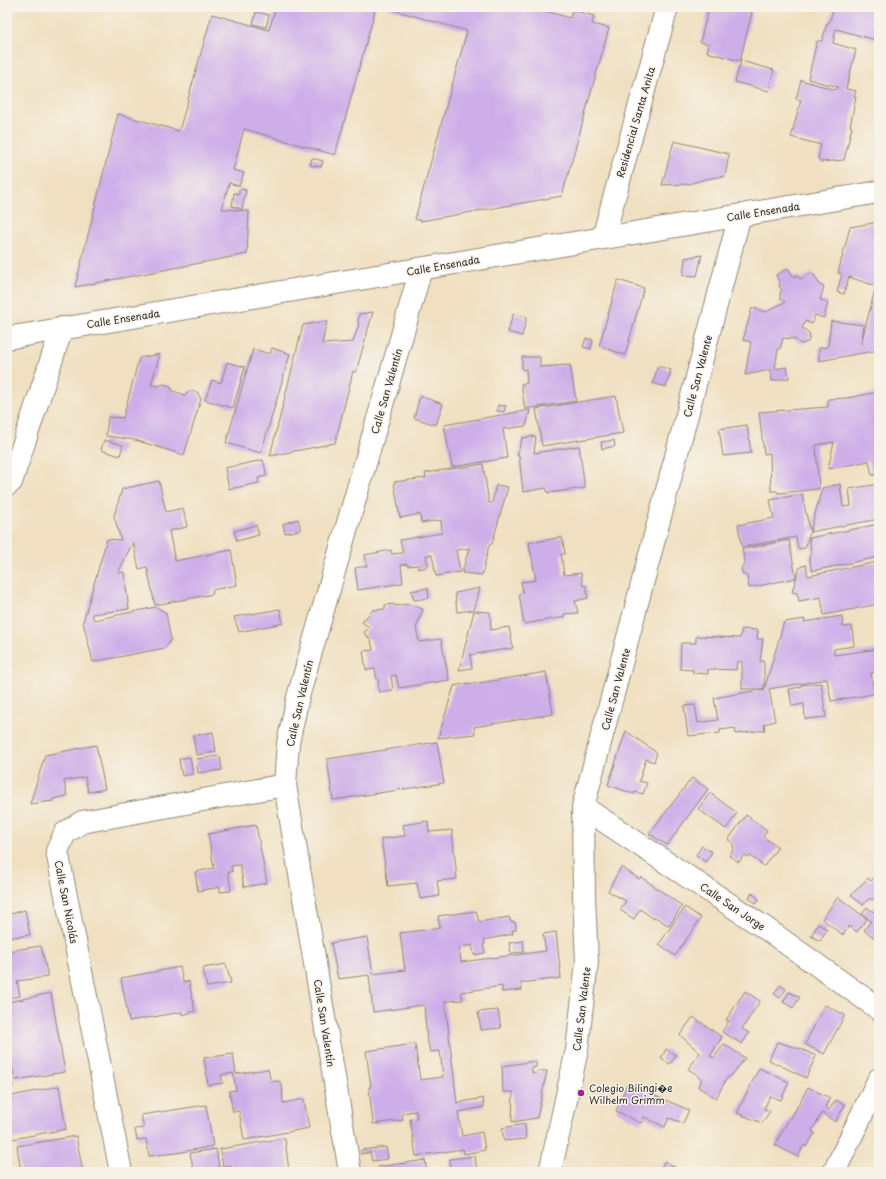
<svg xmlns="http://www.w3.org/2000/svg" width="886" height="1179" font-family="'Playpen Sans',sans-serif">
<rect width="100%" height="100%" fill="#f7f3e8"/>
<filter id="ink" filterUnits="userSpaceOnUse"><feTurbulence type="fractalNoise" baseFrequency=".025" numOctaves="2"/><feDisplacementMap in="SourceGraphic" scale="8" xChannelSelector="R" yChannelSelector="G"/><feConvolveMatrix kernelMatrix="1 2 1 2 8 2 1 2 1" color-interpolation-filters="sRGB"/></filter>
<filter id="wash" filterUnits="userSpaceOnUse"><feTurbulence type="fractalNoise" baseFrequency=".012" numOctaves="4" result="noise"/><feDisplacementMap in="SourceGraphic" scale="16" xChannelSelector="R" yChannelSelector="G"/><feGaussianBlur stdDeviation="0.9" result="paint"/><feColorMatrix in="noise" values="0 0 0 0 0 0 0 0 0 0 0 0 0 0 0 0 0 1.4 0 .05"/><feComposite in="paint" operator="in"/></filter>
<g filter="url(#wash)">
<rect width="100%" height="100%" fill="#f0e0c1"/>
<g id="blocks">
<path fill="#ceaee9" d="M276 7H376L335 155 244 129 233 170 244 173 239 186 229 183 222 209 249 211 247 254 75 287 118 114 179 131 212 14 269 30Z
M383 7H532L570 18 572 10 594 16 592 24 609 28 562 196 421 221 415 219 467 31Z
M709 7H749L753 8 740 61 707 52 709 44 700 42Z
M834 7H879V41L836 29 833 43 856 50 846 89 856 91 854 97H856L850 126 852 127 844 160 821 162 818 158 821 145 791 137 801 100 796 99 801 80 836 90 838 87 808 79 817 41H822L827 23H829Z
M256 12 269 15 266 27 253 24Z
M741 61 774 70 769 91 735 82Z
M674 141 729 154 725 176 705 179 689 184 662 185Z
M312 158 323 161 321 167 310 165Z
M239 189 246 190 242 209 232 206 234 193 239 194Z
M879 222V350L819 361V348L828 347 831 321 864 325 861 344 876 286 849 277 844 294 837 292 842 274 838 273 850 227Z
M702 255 697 276 683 275 685 258Z
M788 268 794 277 797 275 800 279 813 273 820 285 824 287 820 300 828 302 824 318 815 315 812 324 805 321 802 328H803L810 334 808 342 800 344 795 339 783 338 780 349H778L775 369 787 367 789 378 772 381 770 370 745 375 751 342 743 340 752 308 766 312 785 302 780 298V293L782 291 779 285 780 284 776 275Z
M618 280 644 288 625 355 599 346Z
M373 312 356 372 353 371 335 443 270 456 303 325 327 321 322 344 353 342 359 324H358L359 314Z
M513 314 527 317 522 336 508 332Z
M586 338 593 340 591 349 583 347Z
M272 348 290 354 261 453 226 443 253 349 270 354Z
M160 354 151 385 157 386 164 384 170 386 173 391 185 395 190 391 197 392 201 399 184 455 135 440 106 436 108 417 123 418 139 358Z
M522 357H540V367L570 365 576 401 525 409 521 384 527 383 526 369 522 370Z
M227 362 245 367 233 408 205 400 212 380 221 383Z
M658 366 671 370 666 387 653 383Z
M879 392V474L872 475 869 461 828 469 834 442 816 445 819 489 778 493 777 491H771L770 453 764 454 759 412 828 407V399L847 398Z
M420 396 443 404 436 425 414 418Z
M616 396 623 433 542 446 536 409Z
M498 405 506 406 504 412 497 411Z
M530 410 526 426 503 429 507 458 452 467 444 425Z
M747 425 751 453 723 456 719 429Z
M536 436 534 453 579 446 585 488 548 493 546 488 523 492 519 456H517L522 438Z
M104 440 123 445 120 456 101 450Z
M614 440 615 446 602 449 601 442Z
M263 460 267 476 258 478 259 483 229 489 225 468Z
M483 464 489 503H492L496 485 508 487 492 544 489 545 482 575 462 573 469 548 464 549 456 550 460 572 436 576 432 555H426L428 567 418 569V565L407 566V564L401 565 403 583 358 590 355 568 367 566 365 555 391 550 392 554 403 553 400 540 442 533 441 520 421 523 420 514 400 518 394 482 426 478 425 473Z
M159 481 166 512 183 508 187 527 169 531 175 561 231 550 237 585 212 590 213 594 155 605 147 567 139 569 133 542 118 573 124 572 129 609 92 614 94 620 156 607 166 613 171 640 165 648 93 662 83 622 107 539 121 540 114 516 122 489Z
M840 484 843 507 851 506 849 489 879 484V519L810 532 805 548 798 549 796 537 742 547 738 525 774 518 770 500 802 494 810 532 822 488Z
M298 519 301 530 285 533 283 524Z
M879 524V557L812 571 809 556 812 555 809 538Z
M256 525 259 535 237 541 234 531Z
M562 537 565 554H561L564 575 581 573 583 586 586 585 588 598 575 601 578 613 564 614 565 617 524 624 519 594 523 593 521 582 536 580 529 543Z
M789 540 796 578 749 588 747 576 743 574 741 569 745 561 742 549Z
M877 562 879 572V604L824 615 821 597 799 601 797 593 792 592 800 567 806 565 808 576Z
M428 588 429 598 414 600 411 591Z
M480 588 474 610 457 612 455 593Z
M394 604 395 606 409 604 423 609 416 628 419 642 441 639 449 680 399 688 396 675 391 676 393 690 379 692 378 679H377L375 669 366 670 363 651 373 650 371 640 364 633 369 627 362 622 373 610 385 609V605Z
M280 609 283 623 239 632 234 617Z
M474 611 490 612 491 630 509 627 513 648 470 655 472 668 459 670Z
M842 616 843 627 852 626 854 646 834 649V655L879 649V671L871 673 874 694 831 701 827 679 769 689 775 721 764 724 765 730 736 734 735 728 720 730V733L688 736 684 706 695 705 698 723 718 720 714 698 764 689V690L784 622 805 619 804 622Z
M742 629 758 630 757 639H763L760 661H764V689H742V662H737L736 670 708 669V674L693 673V670L680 669 681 643H696V636L740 638Z
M546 672 553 714 474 727 475 734 438 738 454 686 468 683 467 685Z
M821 683 826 717 805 719 804 704 792 706 789 689 801 687V685Z
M626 731 657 753 654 762 646 759 639 781 647 783 643 794 635 792 634 794 608 785Z
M213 732 216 752 196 755 193 736Z
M437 742 444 783 333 800 327 759Z
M96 745 105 789 88 792 85 777 64 781 67 796 53 799V801L30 804 45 755Z
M220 756 222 770 198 773 196 759Z
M190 757 193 774 182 776 179 759Z
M692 778 708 789 667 845 649 834Z
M710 793 737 813 726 829 698 809Z
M746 815 767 830 763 837 778 847 764 866 750 856 749 857 744 855 739 862 729 856 734 848 733 847 734 844 728 840Z
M428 821 429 832 452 830 457 879 437 881 439 896 420 899 417 883 388 886 381 839 405 836 403 825Z
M256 825 267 883 244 887 240 865 231 866 232 872H228L231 891 220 892V887L198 891 195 872 214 868 208 834Z
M702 846 712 852 705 862 696 855Z
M621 867 639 879 641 877 682 906 669 926 655 917 654 919 640 909 634 919 620 910 626 901 608 891Z
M876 875 879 877V894L872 900 870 898 863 905 851 895 868 878 871 881Z
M752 893 759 899 756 903 749 898Z
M838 897 867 919 857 932 849 926 843 935 822 919Z
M879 904V935L876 939 864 930 871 921 862 914 867 907 873 912Z
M685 907 701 918 675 956 659 944Z
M25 910 30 935 7 938V915Z
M476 911 479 922 509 917 511 922H515L516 930H512L513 934 484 940 485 944 483 945 485 953 474 955 472 945 459 948 461 962 546 951 543 934 556 932 561 978 521 983 522 990 502 992V986L461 992 463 1000 445 1001 457 1103 483 1098 484 1107 458 1112 462 1136 482 1132 485 1150 464 1154 463 1149 416 1156 410 1119 417 1118 416 1111 402 1113 403 1120 373 1124 369 1087H371L366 1051 415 1044 420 1080 443 1077 440 1051 430 1052 428 1042H427L424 1005 373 1012 369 975 338 979 331 943 367 937 373 974 405 970 400 933 440 928 438 916Z
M818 924 827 929 820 941 811 936Z
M523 941 524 952 511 953 509 943Z
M41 946 48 977 17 981 20 996 7 998V951Z
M226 964 231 983 207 987 203 968Z
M180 967 183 982 189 981 195 1011 182 1015V1012L129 1021 121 978Z
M780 985 786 989 780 998 774 994Z
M745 991 760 1001 742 1029 749 1033 742 1044 722 1032 729 1021 726 1020Z
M789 992 800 997 793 1008 783 1002Z
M51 993 65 1072 15 1080 8 1046 12 1045 7 1023V1009H10L9 1002Z
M825 1005 845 1015 824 1054 805 1044Z
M498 1010 501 1028 481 1030 478 1012Z
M693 1017 722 1037 710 1056 714 1058 724 1044 745 1058 732 1075 727 1078 716 1098 698 1087 702 1080 697 1076 698 1075 688 1069 700 1053 680 1035Z
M777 1042 801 1049 816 1056 806 1078 769 1060Z
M666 1049 676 1055 670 1064 661 1059Z
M233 1054 236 1074 268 1069 271 1082 279 1081 282 1084 283 1103 304 1099 309 1128 244 1140 239 1111 233 1112 229 1091 236 1090 233 1073 221 1075 223 1083 208 1085 204 1058Z
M536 1061V1067L532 1068V1073L536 1074 538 1071H547L537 1118 512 1122 513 1092H503L502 1066Z
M7 1065 13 1087 7 1089Z
M759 1068 789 1082 781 1100 770 1096 764 1109 770 1111 762 1123 737 1113Z
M627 1084 689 1110 683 1123 669 1118 665 1127 644 1117 641 1123 616 1111Z
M59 1086 66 1129 7 1140V1097Z
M808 1087 830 1098 825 1107 829 1110 836 1100 845 1105 835 1122 822 1113 813 1129 812 1131 815 1133 806 1147 804 1145 798 1157 775 1145 790 1117 791 1118Z
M206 1105 213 1146 176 1153 149 1156 146 1139 137 1140 135 1129 144 1128 141 1115Z
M525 1124 526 1139 504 1141 502 1128Z
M76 1136 83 1172H21L17 1146Z
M285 1138 289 1172H231L230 1166 223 1167 220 1149Z
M386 1147 388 1159 372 1161 370 1152 361 1154V1150Z
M216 1149 220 1172H194L190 1153Z
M475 1156 477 1172H450V1159Z
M425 1160 427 1172H379L378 1167Z
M665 1161 679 1170V1172H658Z"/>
</g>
</g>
<g filter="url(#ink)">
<use href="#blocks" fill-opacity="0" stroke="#8e8676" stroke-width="1"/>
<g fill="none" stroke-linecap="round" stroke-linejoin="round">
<defs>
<path id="street" d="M603 238 667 7
M7 338 879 192
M7 485 11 482 62 328
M583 807 765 928 879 1009
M121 1172 57 851 65 833 82 822 285 785
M350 1172 285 785 288 743 298 697 421 269
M550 1172 577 1050 587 962 584 896 583 807 740 215
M834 1172 879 1079"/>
</defs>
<use href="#street" stroke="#8e8676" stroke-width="24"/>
<use href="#street" stroke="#fff" stroke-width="22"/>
</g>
</g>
<circle fill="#b5179e" stroke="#f7f3e8" stroke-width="1.5" cx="581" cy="1093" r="4"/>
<g text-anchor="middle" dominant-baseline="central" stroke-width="3" stroke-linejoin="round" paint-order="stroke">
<g font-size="10" fill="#2b2b2b" stroke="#f7f3e8">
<text transform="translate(635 122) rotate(-74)">Residencial Santa Anita</text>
<text transform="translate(763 211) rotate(-9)">Calle Ensenada</text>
<text transform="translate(443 265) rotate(-10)">Calle Ensenada</text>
<text transform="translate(123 318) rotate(-9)">Calle Ensenada</text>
<text transform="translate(697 376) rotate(-75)">Calle San Valente</text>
<text transform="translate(386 391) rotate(-74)">Calle San Valentín</text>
<text transform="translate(615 689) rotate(-75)">Calle San Valente</text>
<text transform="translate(299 703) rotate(-77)">Calle San Valentín</text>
<text transform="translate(67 902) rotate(79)">Calle San Nicolás</text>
<text transform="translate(733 906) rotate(34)">Calle San Jorge</text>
<text transform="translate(581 1009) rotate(-83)">Calle San Valente</text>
<text transform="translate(325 1023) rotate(81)">Calle San Valentín</text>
</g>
<g font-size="10" fill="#2b2b2b" stroke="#f7f3e8" text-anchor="start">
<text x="589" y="1087">Colegio Bilingi�e<tspan x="589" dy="12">Wilhelm Grimm</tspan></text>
</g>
</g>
<rect width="886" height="1179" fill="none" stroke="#f7f3e8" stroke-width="24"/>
</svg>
